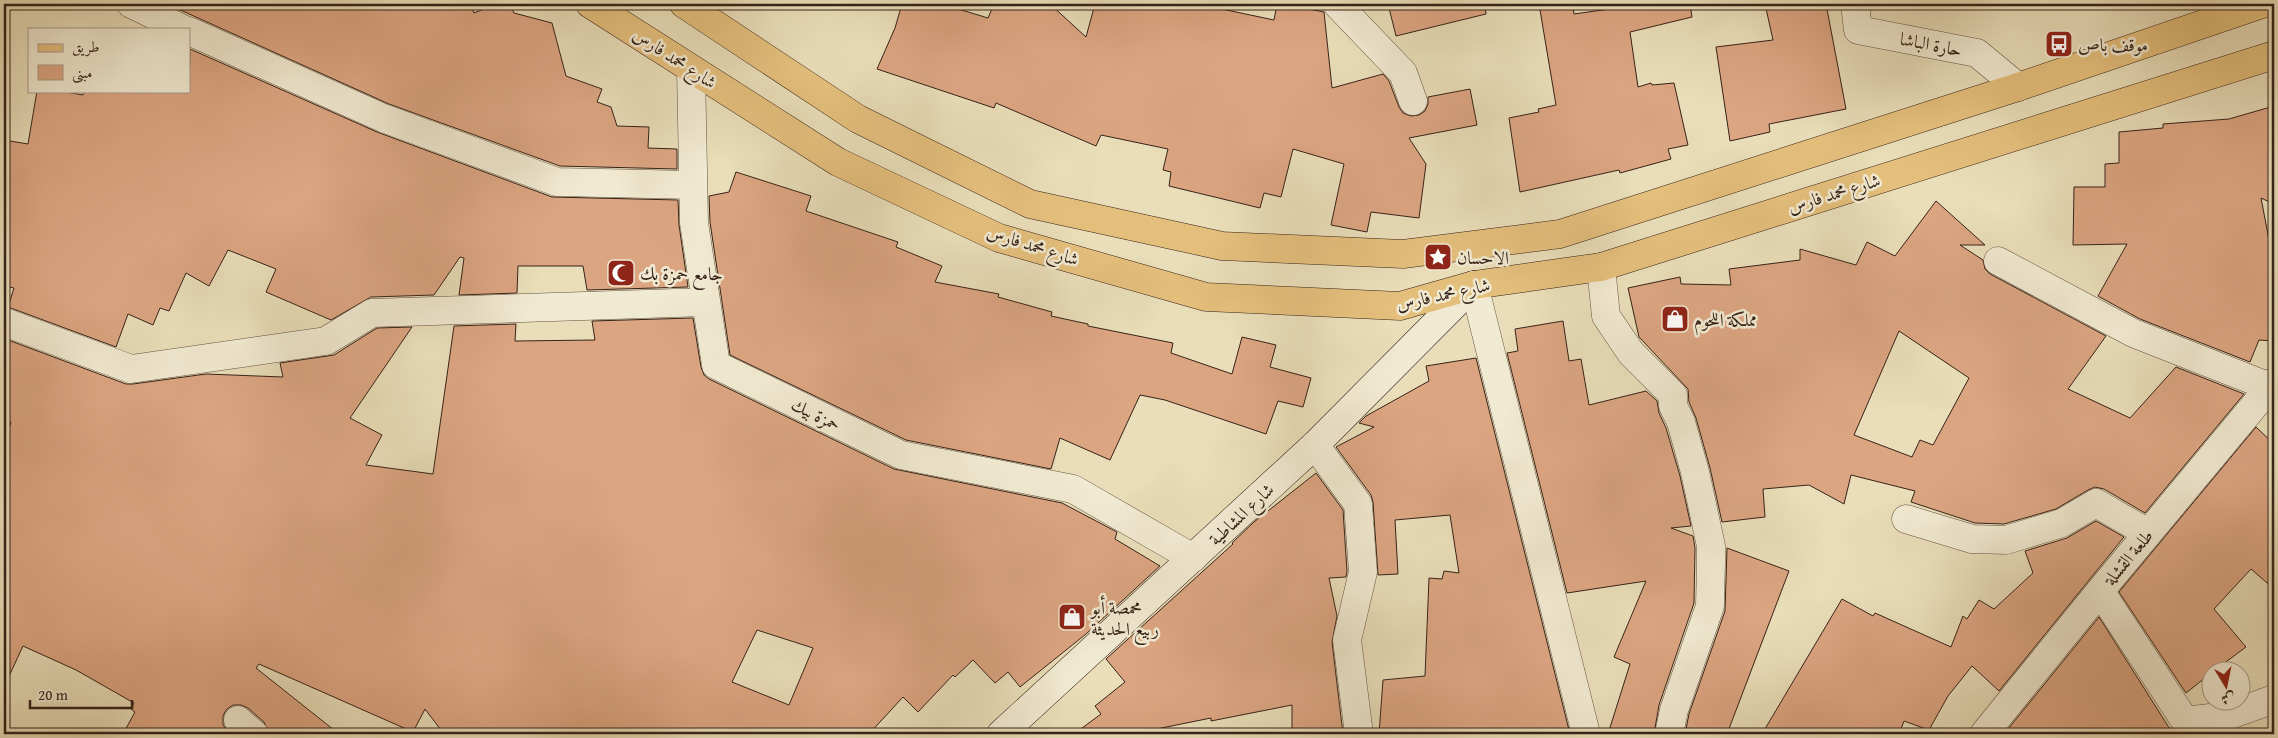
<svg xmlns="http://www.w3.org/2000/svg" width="2278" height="738" font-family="'Gentium Book Plus',Amiri,serif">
<rect width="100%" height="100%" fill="#e9deb9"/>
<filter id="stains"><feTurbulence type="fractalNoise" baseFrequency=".004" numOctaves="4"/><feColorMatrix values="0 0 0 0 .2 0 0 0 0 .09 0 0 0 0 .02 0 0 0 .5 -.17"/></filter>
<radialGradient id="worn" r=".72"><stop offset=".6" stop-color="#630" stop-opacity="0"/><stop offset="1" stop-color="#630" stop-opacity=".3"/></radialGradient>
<path fill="#dca582" stroke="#362218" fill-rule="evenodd" d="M167 4H470L474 13 496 4H510L514 13 552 23 566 76 602 89 597 102 611 107 617 126 649 127 648 148 677 149V169L560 166 389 104Z
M902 4H946L955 8 988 18 994 4H1013L1027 9 1032 4H1050L1086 37 1095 4H1218L1217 8 1274 20 1277 4H1283L1324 12 1332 88 1383 74 1389 81 1399 107 1403 113 1411 116 1419 115 1425 111 1428 104V97L1470 89 1477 125 1409 138 1426 164 1419 218 1371 212 1367 232 1331 225 1344 164 1293 149 1281 197 1264 193 1260 208 1169 186 1171 172 1163 170 1168 149 1101 135 1096 146 996 103 994 108 877 69 895 28Z
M1388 4H1485L1486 14 1396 36Z
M1539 4H1573L1574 14 1645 4H1690L1692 17 1630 32 1638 87 1651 83 1652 85 1674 83 1688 145 1668 149 1671 159 1620 173 1619 170 1520 192 1509 118 1539 112 1538 109 1556 105Z
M1765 4H1826L1846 109 1769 124 1770 132 1730 141 1716 47 1773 40Z
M190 49 377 132 552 197 678 200 679 225 688 287 587 290 583 266H518L517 293 459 295 464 258 460 257 434 295 371 297 331 320 266 292 276 269 228 250 209 286 186 273 169 311 160 308 153 325 128 314 116 347 8 307 14 288 4 286V140L28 144 37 91H61L83 95 84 91H189Z
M2274 106V204L2261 198 2274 266V341L2259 340 2250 362 2140 319 2098 296 2127 244 2073 245 2074 187H2105V164L2119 163V132L2163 128V124L2229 119Z
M736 172 811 196 806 211 898 242 896 247 942 266 935 282 999 294 998 297 1052 312 1051 316 1088 324V326L1173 343 1171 353 1232 374 1242 337 1276 345 1270 367 1311 378 1303 407 1278 401 1266 434 1165 400 1140 395 1110 460 1060 438 1051 469 906 440 730 355 710 222 709 196 729 192Z
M1936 201 1985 245H1960L1983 260 1985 269 1990 274 2106 336 2068 389 2130 418 2176 367 2244 394 2145 513 2104 489 2095 487 2088 490 2056 509 2004 524 1975 523 1911 502 1915 491 1851 475 1844 504 1809 485 1763 489 1765 517 1722 522 1710 468 1696 418 1689 402 1688 389 1639 337 1628 288 1680 277 1681 284 1731 285 1729 269 1800 260V249L1856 265 1867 242 1895 256ZM1899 331 1969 378 1933 445 1920 440 1912 457 1854 435Z
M693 318 701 367 704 375 709 379 894 469 1062 503 1117 532 1115 539 1160 566 1086 634 1020 687 1008 672 995 683 973 660 955 677 953 675 918 712 903 697 869 734H444L425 709 413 732 259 664 256 668 339 734H269L264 722 248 708 241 705H233L226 710 223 716V725L231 734H123L135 712 131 709 134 703 76 670 23 646 4 687V445L11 422 4 420V356L8 340 126 384H133L206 374 283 377 280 363 334 355 377 328 412 327 350 418 382 435 366 465 433 474 454 326 516 324 515 341 595 340 592 321ZM757 630 813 648 789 705 732 682Z
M1563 321 1569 361 1581 359 1589 405 1646 391 1657 401 1659 413 1666 428 1680 476 1691 526 1671 528 1693 536 1695 548 1694 603 1659 705 1654 734H1608L1630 664 1614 657 1646 581 1567 593 1507 353 1518 351 1515 329Z
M1476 358 1570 734H1379L1383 680 1425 676 1429 578 1442 579 1444 571 1459 573 1450 515 1395 520 1398 574 1378 575 1373 502 1371 495 1336 447 1374 427 1359 423 1366 416 1429 381 1426 366Z
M2256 427 2274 444V589L2251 569 2214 609 2246 647 2215 670H2210V674L2186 693 2119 592Z
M1316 473 1343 510 1347 571 1346 577 1329 578 1337 616 1332 642 1343 734H1292V705L1211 721V718L1132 734H1074L1101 714 1095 706 1125 682 1106 659 1233 544 1232 543 1254 522Z
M2096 521 2124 537 1999 691 1972 666 1948 696 1929 730 1904 721 1899 734H1762L1842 599 1873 616 1875 613 1951 647 1963 616 1967 619 1979 600 1994 609 2033 573 2025 551 2067 538Z
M1727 548 1789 571 1727 734H1685L1689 714 1725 611Z
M2099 617 2173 734H2004Z"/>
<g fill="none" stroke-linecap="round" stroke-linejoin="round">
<defs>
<path id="pedestrian" d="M1906 519 1972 539 2006 540 2062 523 2096 503 2148 533"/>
<path id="minor" d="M131 4 183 29
M1337 4 1403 73 1413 101
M1855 4 1858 30 1977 53 2018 87
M189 31 383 118 557 182 693 185
M691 69 694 223 716 365 901 455 1073 489 1193 558
M1998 261 2133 333 2270 387
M1601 267 1606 316 1631 353 1673 395V406L1681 422 1695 472 1711 546V562L1710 606 1674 710 1669 734
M1474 285 1586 734
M4 322 131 369 326 341 372 313 706 302
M1315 445 1358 504 1363 572 1347 640 1359 734
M2100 591 2185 721 2227 716 2274 699
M238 720 254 734
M1984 734 2100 591 2274 382"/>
<path id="secondary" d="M1001 734 1315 445 1474 285"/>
<path id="primary" d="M590 4 838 162 999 238 1206 297 1400 306 1474 285 1601 267 2274 55
M684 4 858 119 1030 204 1222 246 1403 254 1560 234 2018 87 2262 4"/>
</defs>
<use href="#pedestrian" stroke="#635140" stroke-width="29"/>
<use href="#minor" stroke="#635140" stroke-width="29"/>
<use href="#secondary" stroke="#362218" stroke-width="29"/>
<use href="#primary" stroke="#362218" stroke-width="29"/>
<use href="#pedestrian" stroke="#f1ead2" stroke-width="28"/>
<use href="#minor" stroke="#f1ead2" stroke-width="28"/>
<use href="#secondary" stroke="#f1ead2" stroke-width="28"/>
<use href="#primary" stroke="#e4bf7c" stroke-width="28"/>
</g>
<defs>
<symbol id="bus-square" viewBox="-11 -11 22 22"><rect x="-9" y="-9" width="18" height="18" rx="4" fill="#8f2418" stroke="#f1ead2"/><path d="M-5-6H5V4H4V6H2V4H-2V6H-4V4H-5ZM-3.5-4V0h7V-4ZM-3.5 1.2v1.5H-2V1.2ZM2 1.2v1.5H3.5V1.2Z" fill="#fff"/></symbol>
<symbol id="sight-square" viewBox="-11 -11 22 22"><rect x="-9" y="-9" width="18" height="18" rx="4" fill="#8f2418" stroke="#f1ead2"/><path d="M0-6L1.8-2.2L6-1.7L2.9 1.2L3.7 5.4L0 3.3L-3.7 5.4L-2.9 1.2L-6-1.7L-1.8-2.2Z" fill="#fff"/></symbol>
<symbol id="mosque-square" viewBox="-11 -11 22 22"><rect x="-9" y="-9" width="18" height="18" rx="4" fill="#8f2418" stroke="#f1ead2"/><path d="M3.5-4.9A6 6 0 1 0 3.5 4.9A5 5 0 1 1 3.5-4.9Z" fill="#fff"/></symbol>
<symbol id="shop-square" viewBox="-11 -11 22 22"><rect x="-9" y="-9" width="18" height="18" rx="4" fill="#8f2418" stroke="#f1ead2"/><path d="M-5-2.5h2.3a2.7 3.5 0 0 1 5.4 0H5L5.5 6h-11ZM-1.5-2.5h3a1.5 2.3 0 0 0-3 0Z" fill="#fff"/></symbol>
</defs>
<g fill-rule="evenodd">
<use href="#bus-square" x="2043" y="28" width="32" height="32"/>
<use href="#sight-square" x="1422" y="241" width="32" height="32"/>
<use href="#mosque-square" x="605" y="257" width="32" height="32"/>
<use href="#shop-square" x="1659" y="303" width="32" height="32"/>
<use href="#shop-square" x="1056" y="601" width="32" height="32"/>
</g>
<g text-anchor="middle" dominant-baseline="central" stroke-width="5" stroke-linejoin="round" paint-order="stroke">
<g font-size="18" fill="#362218" stroke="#f1ead2">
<text transform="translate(1931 44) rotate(11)">حارة الباشا</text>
<text transform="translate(675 58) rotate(33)">شارع محمد فارس</text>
<text transform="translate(1834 193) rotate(-17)">شارع محمد فارس</text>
<text transform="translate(1033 245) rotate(18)">شارع محمد فارس</text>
<text transform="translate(1443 294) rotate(-12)">شارع محمد فارس</text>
<text transform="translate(816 414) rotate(26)">حمزة بيك</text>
<text transform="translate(1241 514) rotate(-43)">شارع المشاطية</text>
<text transform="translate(2128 557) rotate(-50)">طلعة القشلة</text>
</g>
<g font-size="18" fill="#362218" stroke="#f1ead2" text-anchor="start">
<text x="2078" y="44">موقف باص</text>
<text x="1457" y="257">الاحسان</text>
<text x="640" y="273">جامع حمزة بك</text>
<text x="1694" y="319">مملكة اللحوم</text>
<text x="1091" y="607">محمصة أبو<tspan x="1091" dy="21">ربيع الحديثة</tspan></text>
</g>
</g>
<rect width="2278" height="738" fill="none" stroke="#e9deb9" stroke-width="20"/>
<rect x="5" y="5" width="2268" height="728" fill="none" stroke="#362218" stroke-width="2.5"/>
<rect x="10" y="10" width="2258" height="718" fill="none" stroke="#362218"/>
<rect x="28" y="28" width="162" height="65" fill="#f1ead2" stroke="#a69a88"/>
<rect x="38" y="44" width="25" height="8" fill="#e4bf7c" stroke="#a69a88"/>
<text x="72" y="52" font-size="15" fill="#362218">طريق</text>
<rect x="38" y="65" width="25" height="15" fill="#dca582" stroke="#a69a88"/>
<text x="72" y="78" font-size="15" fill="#362218">مبنى</text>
<g transform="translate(2226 686) rotate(170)"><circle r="24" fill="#f1ead2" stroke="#a69a88"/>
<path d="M0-4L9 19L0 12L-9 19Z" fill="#8f2418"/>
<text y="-8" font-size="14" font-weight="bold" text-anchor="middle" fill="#362218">ش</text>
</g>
<path d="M30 700v8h102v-8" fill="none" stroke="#362218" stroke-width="2.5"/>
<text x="38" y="700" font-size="15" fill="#362218" stroke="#f1ead2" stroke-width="4" paint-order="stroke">20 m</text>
<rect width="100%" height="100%" filter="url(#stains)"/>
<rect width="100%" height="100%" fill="url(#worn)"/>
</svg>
